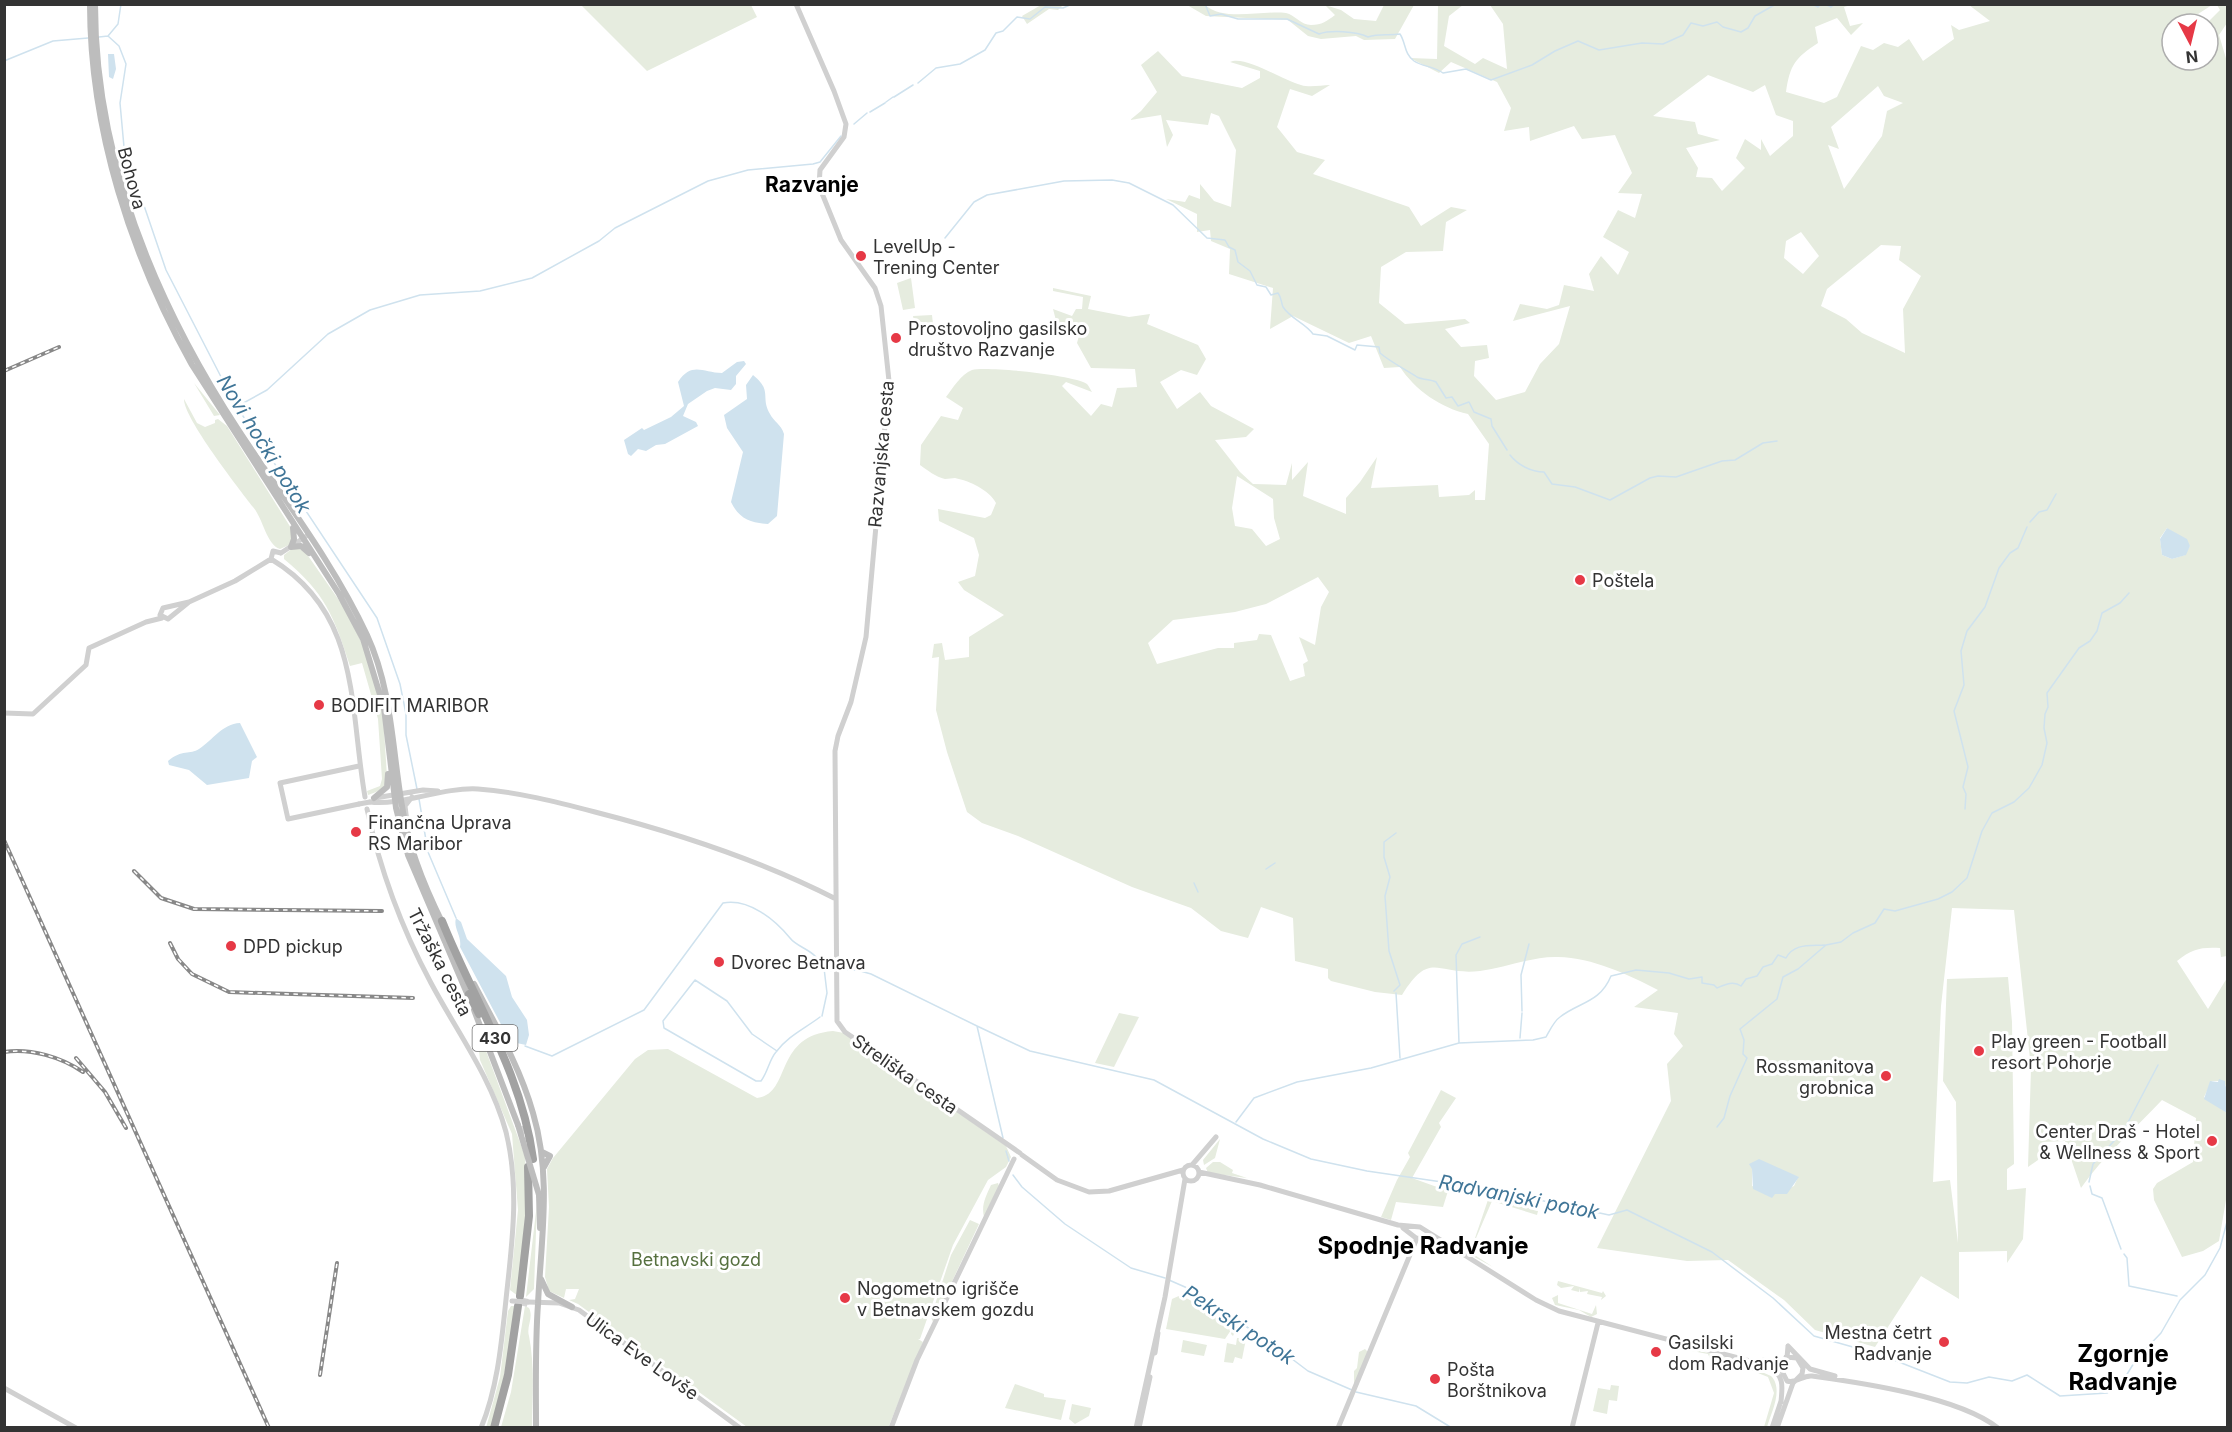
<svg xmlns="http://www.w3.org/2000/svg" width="2232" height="1432" font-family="Inter,sans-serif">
<rect width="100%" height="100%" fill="#fff"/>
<path fill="#e6ecdf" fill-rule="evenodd" d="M581 5H751L757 17 647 71Z
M1041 5H1063L1058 10 1049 9 1027 24 1022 16Z
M1187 5H1205C1224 22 1262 10 1286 13 1295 15 1301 25 1311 25 1322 25 1327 21 1335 15L1325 5 1341 10 1354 19 1376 21 1384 5H1414L1395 39 1364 40 1356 36 1321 39 1308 36 1288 20 1206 16Z
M1438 5H1463L1449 16 1444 46 1475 64 1483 58 1507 69 1503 24 1490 5H1851L1844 7 1850 26 1863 23 1851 35 1837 18 1815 27 1818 43C1795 58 1790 65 1786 92L1824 103 1837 97 1861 46 1873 50 1884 43 1898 47 1909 39 1923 61 1954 39 1951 25 1959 30 1990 21 1969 5H2212L2198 14 2182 19 2180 24H2172V60H2208L2211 51 2208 24H2206L2220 10 2217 5H2227V23L2219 35 2228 65 2227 956 2221 957 2220 948C2201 947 2192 949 2177 961L2208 1009 2227 978V1081L2225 1087V1081H2212L2204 1097 2227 1113V1194L2219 1241 2203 1251 2182 1257 2154 1200 2153 1189 2157 1183 2193 1162 2196 1118 2162 1100C2135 1129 2103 1156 2081 1188L2065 1141 2044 1142 2038 1160 2028 1167 2031 1068 2014 910 1952 908 1941 1006 1933 1182 1950 1180 1958 1243 1956 1102 1943 1081 1947 979 2008 977 2012 1022 2014 1164 2007 1169V1190L2026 1188 2023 1239 2007 1263V1251L1959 1252V1299L1921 1276 1875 1347 1815 1330 1784 1300 1728 1260 1687 1261 1597 1248 1671 1101 1667 1064 1683 1046 1674 1034 1678 1013 1634 1007 1658 990C1627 974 1593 958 1558 957 1532 956 1506 968 1480 971 1436 976 1431 949 1402 995L1375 992 1331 981 1328 978V969L1295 961 1293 918 1261 907 1248 938 1221 931 1191 908 1132 887 1018 836 982 823 967 812 947 752 936 710 939 657 932 658 934 644 942 643 945 660 969 657V637L1004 615 964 590 958 582 975 576 979 555 974 538 939 521 938 509 985 518 991 515 996 503C989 490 970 481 955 478 952 478 949 479 945 479 936 477 927 470 920 465L921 445 941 416 958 420 963 408 946 397C953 388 961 374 972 370 986 366 1075 375 1087 384 1089 386 1090 389 1092 392L1066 382 1062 386 1091 416 1101 404 1112 407 1117 388 1137 387 1135 369 1091 368 1077 343 1080 332H1059L1053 309 1072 316 1076 309H1082L1083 297 1053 291V288L1091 296 1088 309 1129 317 1150 314 1147 324 1198 345 1206 359 1197 375 1181 370 1160 382 1177 409 1200 392 1211 406 1254 429 1246 437 1215 440 1240 472 1253 484 1286 485 1292 463V480L1308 462 1303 496 1346 514V498L1360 482 1377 457 1371 488 1438 485 1439 497 1469 495 1475 490V500H1485L1489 444 1468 414C1441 408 1415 390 1400 367L1384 368 1371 336 1349 343 1293 316 1270 329 1273 288 1229 274 1230 249 1211 241 1210 230 1197 232V214L1166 199 1185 202 1189 195 1200 199V184L1214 201 1231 207 1236 150 1219 116 1211 113 1208 125 1166 120 1173 135 1167 147 1161 115 1130 120 1141 111 1157 92 1141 65 1158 51 1182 76 1242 88 1260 78V71L1230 62C1245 55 1282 80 1301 85 1310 88 1321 85 1330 85L1312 96 1290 89 1277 127 1297 152 1325 160 1313 174 1409 207 1421 226 1451 207 1467 210 1446 222 1443 251 1406 252 1381 267 1379 303 1405 324 1465 319 1470 323 1445 329 1461 347 1487 345 1489 358 1475 361 1474 376 1496 400 1525 392 1540 364 1559 344 1570 306 1513 321 1520 304 1547 309 1559 305 1564 285 1594 291 1589 274 1601 256 1618 275 1629 252 1603 237 1618 210 1635 218 1642 194 1618 193 1632 173 1615 135 1582 139 1574 126 1530 141 1529 127 1504 131 1511 108 1497 82 1451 62 1439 73 1410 58 1437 59ZM1708 75 1753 92 1765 85 1776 115 1793 121V136L1770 156 1761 139V150L1745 139 1736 158 1745 168 1722 191 1712 178 1696 177 1698 168 1686 148 1720 140 1698 134 1695 122 1653 116ZM1878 86 1884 96 1903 103 1887 111 1882 136 1844 189 1828 145 1839 149 1831 127ZM1801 232 1819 256 1803 274 1784 258 1786 241ZM1881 245 1901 246 1899 260 1921 276 1903 309 1905 353 1862 333 1846 319 1821 306 1827 289ZM1237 476 1273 499 1274 518 1280 539 1266 546 1252 529 1235 526 1232 508ZM2167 528 2190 546 2185 555 2172 559 2162 555 2160 538ZM1318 577 1329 592 1321 607 1315 645 1299 637 1308 661 1303 664 1305 676 1290 681 1271 635 1259 634 1257 640 1234 643V648H1218L1157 664 1148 643 1173 620 1235 612 1266 604ZM1752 1169 1780 1170 1798 1177 1794 1186 1775 1194 1752 1186Z
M911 278 915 308 903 310 897 283Z
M932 315 933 324 915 326 913 316Z
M194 383 220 415 214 416Z
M184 399 197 423 205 427 215 423V420L218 419 227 426 291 528 293 538 289 545 280 549C266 544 263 518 253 507 239 489 183 417 184 399Z
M293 548 304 550 343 606 363 645 383 713 387 777C387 788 377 792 368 795L367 791 380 786 382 779 378 719 362 663 350 666C334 616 325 593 284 559V555Z
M1119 1013 1139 1017 1114 1067 1095 1063Z
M476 1024 525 1156 527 1202 518 1296 510 1290 518 1210 512 1134 480 1060Z
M833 1031 844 1033 1006 1146 1011 1157 1006 1167 988 1180 953 1245 920 1339H918L923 1342 888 1428 747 1427 578 1304 569 1300 575 1299 579 1289H566L564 1298 549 1291 545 1277 549 1207 547 1169 553 1158 635 1059 648 1050 668 1049 757 1098C792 1094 773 1036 833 1031Z
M1441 1090 1456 1098 1439 1123 1441 1127 1412 1178 1448 1191 1443 1207 1396 1202 1391 1220 1381 1217 1397 1180 1410 1157 1408 1153Z
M1220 1139 1215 1158 1204 1165 1203 1160Z
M1213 1162H1220L1233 1170 1232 1173 1247 1178 1208 1173 1206 1168Z
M998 1183 999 1186 984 1217C981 1205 986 1196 991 1185Z
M1490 1194 1538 1211 1537 1215 1492 1201 1470 1252 1493 1267 1467 1253 1475 1238Z
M537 1203 534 1289 526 1297Z
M970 1220 979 1224 933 1322 931 1317 951 1255Z
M1558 1281 1602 1293 1603 1291 1606 1296 1601 1300 1602 1297 1587 1294 1588 1291 1580 1292V1288L1579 1292 1571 1290 1574 1286 1561 1288 1557 1285Z
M1181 1295 1237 1327 1233 1336 1231 1334 1233 1327 1225 1339 1166 1329 1172 1299Z
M1558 1295V1303L1592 1314 1596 1305 1597 1314 1591 1317 1579 1310 1555 1305 1552 1298Z
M511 1306H517L509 1355 492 1427 486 1428 500 1377 508 1311Z
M525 1306 529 1308C534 1318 526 1326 529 1336 535 1366 532 1397 532 1427H501L511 1392Z
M1237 1338 1246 1339 1242 1359 1235 1357 1233 1363 1224 1362 1227 1343 1236 1345Z
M1183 1340 1207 1345 1204 1356 1181 1352Z
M1674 1345 1730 1358 1771 1376C1784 1389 1771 1413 1767 1427H1764L1774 1393 1768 1377 1715 1356 1711 1361 1708 1354 1676 1348 1672 1349Z
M1365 1349 1368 1352 1354 1385V1371L1357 1368 1359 1352Z
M1015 1384 1044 1394V1397L1066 1400 1061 1420 1005 1408Z
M1611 1385 1619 1386 1617 1401 1609 1400 1607 1414 1593 1411 1598 1388 1610 1390Z
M1072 1404 1091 1408 1089 1416 1075 1424 1069 1419Z"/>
<path fill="#cfe2ee" d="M108 54H114L116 69 113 79 109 77Z
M744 361 746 364 736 376V384L731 390 715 388 707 391 688 404 683 416 696 422 698 426 665 444 656 445 646 451 638 449 631 456 628 454 624 440 642 428 644 430 671 417 684 406 678 382C692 361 703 373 722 373L737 362Z
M753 375C773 391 760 397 770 414 774 422 781 424 784 434L777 516 768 524C751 523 739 519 731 502L743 452 727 428 724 415 747 399 746 385Z
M2167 528 2187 539 2190 546 2186 555 2172 559 2162 555 2160 539Z
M240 723 257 757 252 761 249 778 207 785 189 770 169 765 168 761C182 749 190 755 199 749 213 740 222 724 240 723Z
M456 918 461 922 467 939 506 976 512 997 527 1020 529 1035 526 1045 512 1042 504 1030 460 947C462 936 453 928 456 918Z
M2219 1079 2225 1081V1087L2227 1081V1113L2204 1099 2210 1081 2218 1082Z
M1759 1159 1799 1177 1787 1194H1775L1772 1198 1753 1189 1752 1169 1749 1164Z"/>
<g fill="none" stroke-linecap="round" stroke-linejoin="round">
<path stroke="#cfe2ee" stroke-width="1.5" d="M1205 4 1210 16 1221 14 1238 19H1287L1319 34C1330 30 1356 31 1368 37 1380 33 1388 36 1400 34 1406 43 1404 54 1414 61 1423 67 1434 66 1443 73L1466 69 1491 80 1532 65 1555 51 1578 41 1599 50 1642 43 1663 44 1683 35 1691 23 1703 26 1717 22 1723 27 1741 32 1748 28 1755 16 1776 4
M1812 4 1818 7 1821 4
M1825 4 1831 7 1835 4
M108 36 118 24 121 4
M99 37 108 36 119 46 126 64 120 103 124 147 166 270 235 404 377 618 400 684 406 714V735L417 789
M4 61 53 41 88 38
M918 83 936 68 960 64 985 50 996 33 1003 31 1017 17 1030 19 1045 7 1063 8 1072 4
M894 97 913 85
M886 102 893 97
M870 112 885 103
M854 124 867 113
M945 238 974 202 987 195 1064 181 1112 180 1129 183 1173 205 1207 238 1225 240 1229 247 1235 250 1238 262 1250 271 1257 285 1266 287 1271 295 1278 293C1282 298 1281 303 1283 307 1291 319 1305 323 1313 334L1327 336 1355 350 1357 345 1379 347 1380 353C1392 363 1405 369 1417 377 1422 380 1430 379 1436 382L1446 398 1452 397 1458 406 1469 402 1474 412 1491 419 1492 426 1507 450
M238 406 267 390 328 334 370 310 420 295 480 291 532 278 599 241 615 228 708 181 748 170 813 164 820 162 841 136
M1510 455C1518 465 1531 472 1544 472L1552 484 1575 487 1610 500 1650 478 1658 476 1676 477 1722 461 1735 460 1763 443 1777 441
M2030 522 2039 512 2047 510 2056 494
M419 799 428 852 456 918
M1965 809 1966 794 1963 787 1968 767 1954 711 1964 685 1961 651 1967 631 1985 607 1999 568 2010 553 2018 548 2027 527
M1266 869 1275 863
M1194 883 1198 892
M839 970H857L871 974 977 1026 1003 1138
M1394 991 1400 985 1389 951 1385 896 1390 877 1384 857V842L1396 833
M1396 993 1400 1058
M1522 1011 1521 975 1529 944
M822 1016 827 993 824 968
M977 1026 1030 1051 1154 1080 1263 1139 1311 1159 1367 1171 1483 1188 1609 1215 1627 1210 1712 1252 1773 1298 1814 1336 1881 1355 1950 1382 1967 1383 1989 1377 2012 1381 2027 1375 2060 1396 2107 1393 2121 1384 2137 1358 2161 1333 2180 1300 2205 1275 2220 1248 2228 1218
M1520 1038 1522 1013
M1459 1043 1456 955 1462 944 1480 937
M525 1046 552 1056 644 1010 723 903C749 898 775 920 790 938 796 946 809 949 816 957 823 964 823 969 834 971
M777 1051 752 1034 727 1001 695 980 663 1021 664 1028 756 1081H761C768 1072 769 1060 776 1052 788 1036 804 1029 820 1017
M1236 1122 1254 1098 1297 1082 1371 1068 1459 1043 1533 1040 1546 1037C1550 1030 1554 1021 1560 1017 1579 1002 1600 1003 1611 976L1636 970 1669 973 1689 979 1702 977V983L1714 985 1717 988C1724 985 1733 980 1741 986L1746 979 1757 976 1763 967 1772 964 1778 955 1786 958C1794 943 1810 946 1825 945
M1717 1127 1724 1118 1730 1096 1747 1058 1743 1054 1744 1040 1740 1029 1777 999 1783 977 1798 969 1826 945 1841 942 1853 933 1875 923 1884 909 1895 911 1938 899 1952 892 1967 878 1982 831 1992 813 2014 802 2029 788 2042 765 2047 743 2044 728 2045 714 2048 707 2047 693 2079 648 2090 641 2097 631 2102 613 2120 603 2129 593
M1006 1151 1009 1161
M1013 1175 1022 1187 1065 1224 1131 1268 1165 1278
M2089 1182 2093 1164 2124 1130 2158 1065
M2090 1186 2092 1194 2102 1198 2121 1249
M2124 1254 2127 1258 2129 1286 2177 1296
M1169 1280 1185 1287 1267 1340 1308 1371 1352 1390
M1356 1392 1416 1406 1452 1428"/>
<path stroke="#d6d6d6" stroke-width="8" stroke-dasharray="8 4" stroke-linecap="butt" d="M522 1126 525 1142
M523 1306 525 1296"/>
<path stroke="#d0d0d0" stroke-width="5" d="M796 4 834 91 846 124 844 137 820 170 819 186 841 240 875 288 881 306 889 381 866 637 851 702 838 736 835 751 837 1021 845 1032 1020 1153
M281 553 308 535
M271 559C361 613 349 705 365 797
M271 559 273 551 281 553
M189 602 163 608 160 615 168 619 189 602 235 581 271 559
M4 713 33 714 86 665 89 648 146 622 162 618
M375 798 423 790 438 791
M370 802C402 806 442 787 478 789 518 792 557 802 595 812 677 833 760 860 836 899
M359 804 288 819 280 783 359 766
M367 809C380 870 401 927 431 983 457 1032 491 1077 506 1132 519 1185 513 1236 507 1290 502 1336 499 1384 481 1428
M409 837 405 806 412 797
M1022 1155 1057 1180 1089 1192 1109 1191 1183 1170
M1183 1173a8 8 0 1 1 16 0a8 8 0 1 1-16 0Z
M1192 1165 1216 1137
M1199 1172 1260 1185 1398 1225 1420 1227 1536 1300 1559 1311 1781 1369
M1403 1228 1416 1238 1431 1239
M528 1302 559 1303 579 1310 740 1428
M1788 1346 1787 1358 1781 1369 1787 1381C1797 1384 1802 1375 1812 1376 1863 1383 1959 1397 1998 1428
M1788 1346 1810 1369 1835 1376
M1155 1353 1158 1333
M1764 1360 1780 1362
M1771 1368C1785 1377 1782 1388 1781 1402
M4 1388 76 1428
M891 1428 917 1360 1014 1159
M1136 1428 1165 1297 1185 1179
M1139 1428 1150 1377
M1338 1428 1417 1238
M1572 1428 1598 1323
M1772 1428 1781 1401
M1777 1428 1793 1383 1802 1374 1803 1368 1797 1358 1786 1357"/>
<path stroke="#bdbdbd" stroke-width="6" d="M90 4C90 130 131 256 192 365L339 594 363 639 384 708 396 808 408 855 469 998
M95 4C95 158 156 304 239 431 283 498 333 562 367 635 392 689 392 748 402 806 408 847 425 888 443 924
M293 528 294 539 291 547 301 546 309 553
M374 798 387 787 388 774
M474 984C496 1026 520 1067 533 1113 552 1177 541 1239 538 1304 535 1345 536 1386 536 1428
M474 1010 518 1125
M542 1152 550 1156 544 1167
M539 1195 540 1228
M541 1279 548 1294 572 1307"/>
<path stroke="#a2a2a2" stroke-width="8" d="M442 921C474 1001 522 1073 533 1159
M469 994 479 1014
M520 1296 529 1216 528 1167
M494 1428 508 1375 518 1306"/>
<defs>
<path id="rail" d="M4 371 59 347
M4 840 269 1428
M134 871 161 898 194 909 382 911
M170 943 178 959 192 974 229 992 413 998
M4 1052C31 1048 61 1057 83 1072
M76 1058 105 1092 126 1128
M320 1375 337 1263"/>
</defs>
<use href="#rail" stroke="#888" stroke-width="4"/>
<use href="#rail" stroke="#fff" stroke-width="1.5" stroke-dasharray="4.5" stroke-linecap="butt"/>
<path stroke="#d0d0d0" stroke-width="5" d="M359 804 370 802
M512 1301 528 1302"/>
<path stroke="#bdbdbd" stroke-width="6" d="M518 1125 539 1195"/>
</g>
<g fill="#e63946" stroke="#fff" stroke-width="2">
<circle cx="861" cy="256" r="6"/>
<circle cx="896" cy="338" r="6"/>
<circle cx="1580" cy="580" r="6"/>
<circle cx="319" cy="705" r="6"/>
<circle cx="356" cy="832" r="6"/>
<circle cx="231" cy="946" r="6"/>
<circle cx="719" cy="962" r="6"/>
<circle cx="1979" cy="1051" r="6"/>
<circle cx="1886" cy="1076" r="6"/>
<circle cx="2212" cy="1141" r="6"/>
<circle cx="845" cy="1298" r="6"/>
<circle cx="1944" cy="1342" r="6"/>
<circle cx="1656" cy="1352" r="6"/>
<circle cx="1435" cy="1379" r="6"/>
</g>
<g text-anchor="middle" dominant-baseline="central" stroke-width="6" stroke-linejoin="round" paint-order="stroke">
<rect fill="#fff" stroke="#707070" stroke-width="1.5" x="472.5" y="1025" width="45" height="26" rx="4.5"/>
<g font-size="16" font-weight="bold" fill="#333">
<text x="495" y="1038">430</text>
</g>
<g font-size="18" fill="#333" stroke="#fff">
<text transform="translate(132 178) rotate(75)">Bohova</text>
<text transform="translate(881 454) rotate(-85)">Razvanjska cesta</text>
<text transform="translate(440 962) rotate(63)">Tržaška cesta</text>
<text transform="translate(905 1074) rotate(35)">Streliška cesta</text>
<text transform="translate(642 1356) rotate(36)">Ulica Eve Lovše</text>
</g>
<g font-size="18" fill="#333" stroke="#fff" text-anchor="start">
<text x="873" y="246">LevelUp -<tspan x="873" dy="21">Trening Center</tspan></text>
<text x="908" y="328">Prostovoljno gasilsko<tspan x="908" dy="21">društvo Razvanje</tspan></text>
<text x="1592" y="580">Poštela</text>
<text x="331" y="705">BODIFIT MARIBOR</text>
<text x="368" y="822">Finančna Uprava<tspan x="368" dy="21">RS Maribor</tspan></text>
<text x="243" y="946">DPD pickup</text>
<text x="731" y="962">Dvorec Betnava</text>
<text x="1991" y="1041">Play green - Football<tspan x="1991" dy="21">resort Pohorje</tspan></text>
<text x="1874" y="1066" text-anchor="end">Rossmanitova<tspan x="1874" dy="21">grobnica</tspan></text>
<text x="2200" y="1131" text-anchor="end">Center Draš - Hotel<tspan x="2200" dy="21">&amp; Wellness &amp; Sport</tspan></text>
<text x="857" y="1288">Nogometno igrišče<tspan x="857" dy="21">v Betnavskem gozdu</tspan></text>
<text x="1932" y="1332" text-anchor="end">Mestna četrt<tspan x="1932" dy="21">Radvanje</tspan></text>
<text x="1668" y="1342">Gasilski<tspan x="1668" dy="21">dom Radvanje</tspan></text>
<text x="1447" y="1369">Pošta<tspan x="1447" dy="21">Borštnikova</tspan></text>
</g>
<g font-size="18" fill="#56703f" stroke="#fff">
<text x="696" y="1259">Betnavski gozd</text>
</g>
<g font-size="20" font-style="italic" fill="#3f7597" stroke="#fff">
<text transform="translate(264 444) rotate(58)">Novi hočki potok</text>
<text transform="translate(1519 1197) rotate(11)">Radvanjski potok</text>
<text transform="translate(1239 1325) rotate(33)">Pekrski potok</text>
</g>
<g font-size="21" font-weight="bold" fill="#000" stroke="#fff">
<text x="812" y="184">Razvanje</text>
</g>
<g font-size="24" font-weight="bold" fill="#000" stroke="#fff">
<text x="1423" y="1245">Spodnje Radvanje</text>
<text x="2123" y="1353">Zgornje<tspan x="2123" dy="28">Radvanje</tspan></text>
</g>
</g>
<rect width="2232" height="1432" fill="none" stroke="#333333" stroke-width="12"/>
<g transform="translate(2190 42) rotate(173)"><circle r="28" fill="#ffffff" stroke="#adadad" stroke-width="1.5"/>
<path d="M0-4.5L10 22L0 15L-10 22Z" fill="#e63946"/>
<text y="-9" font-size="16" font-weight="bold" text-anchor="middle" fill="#333333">N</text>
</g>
</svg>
